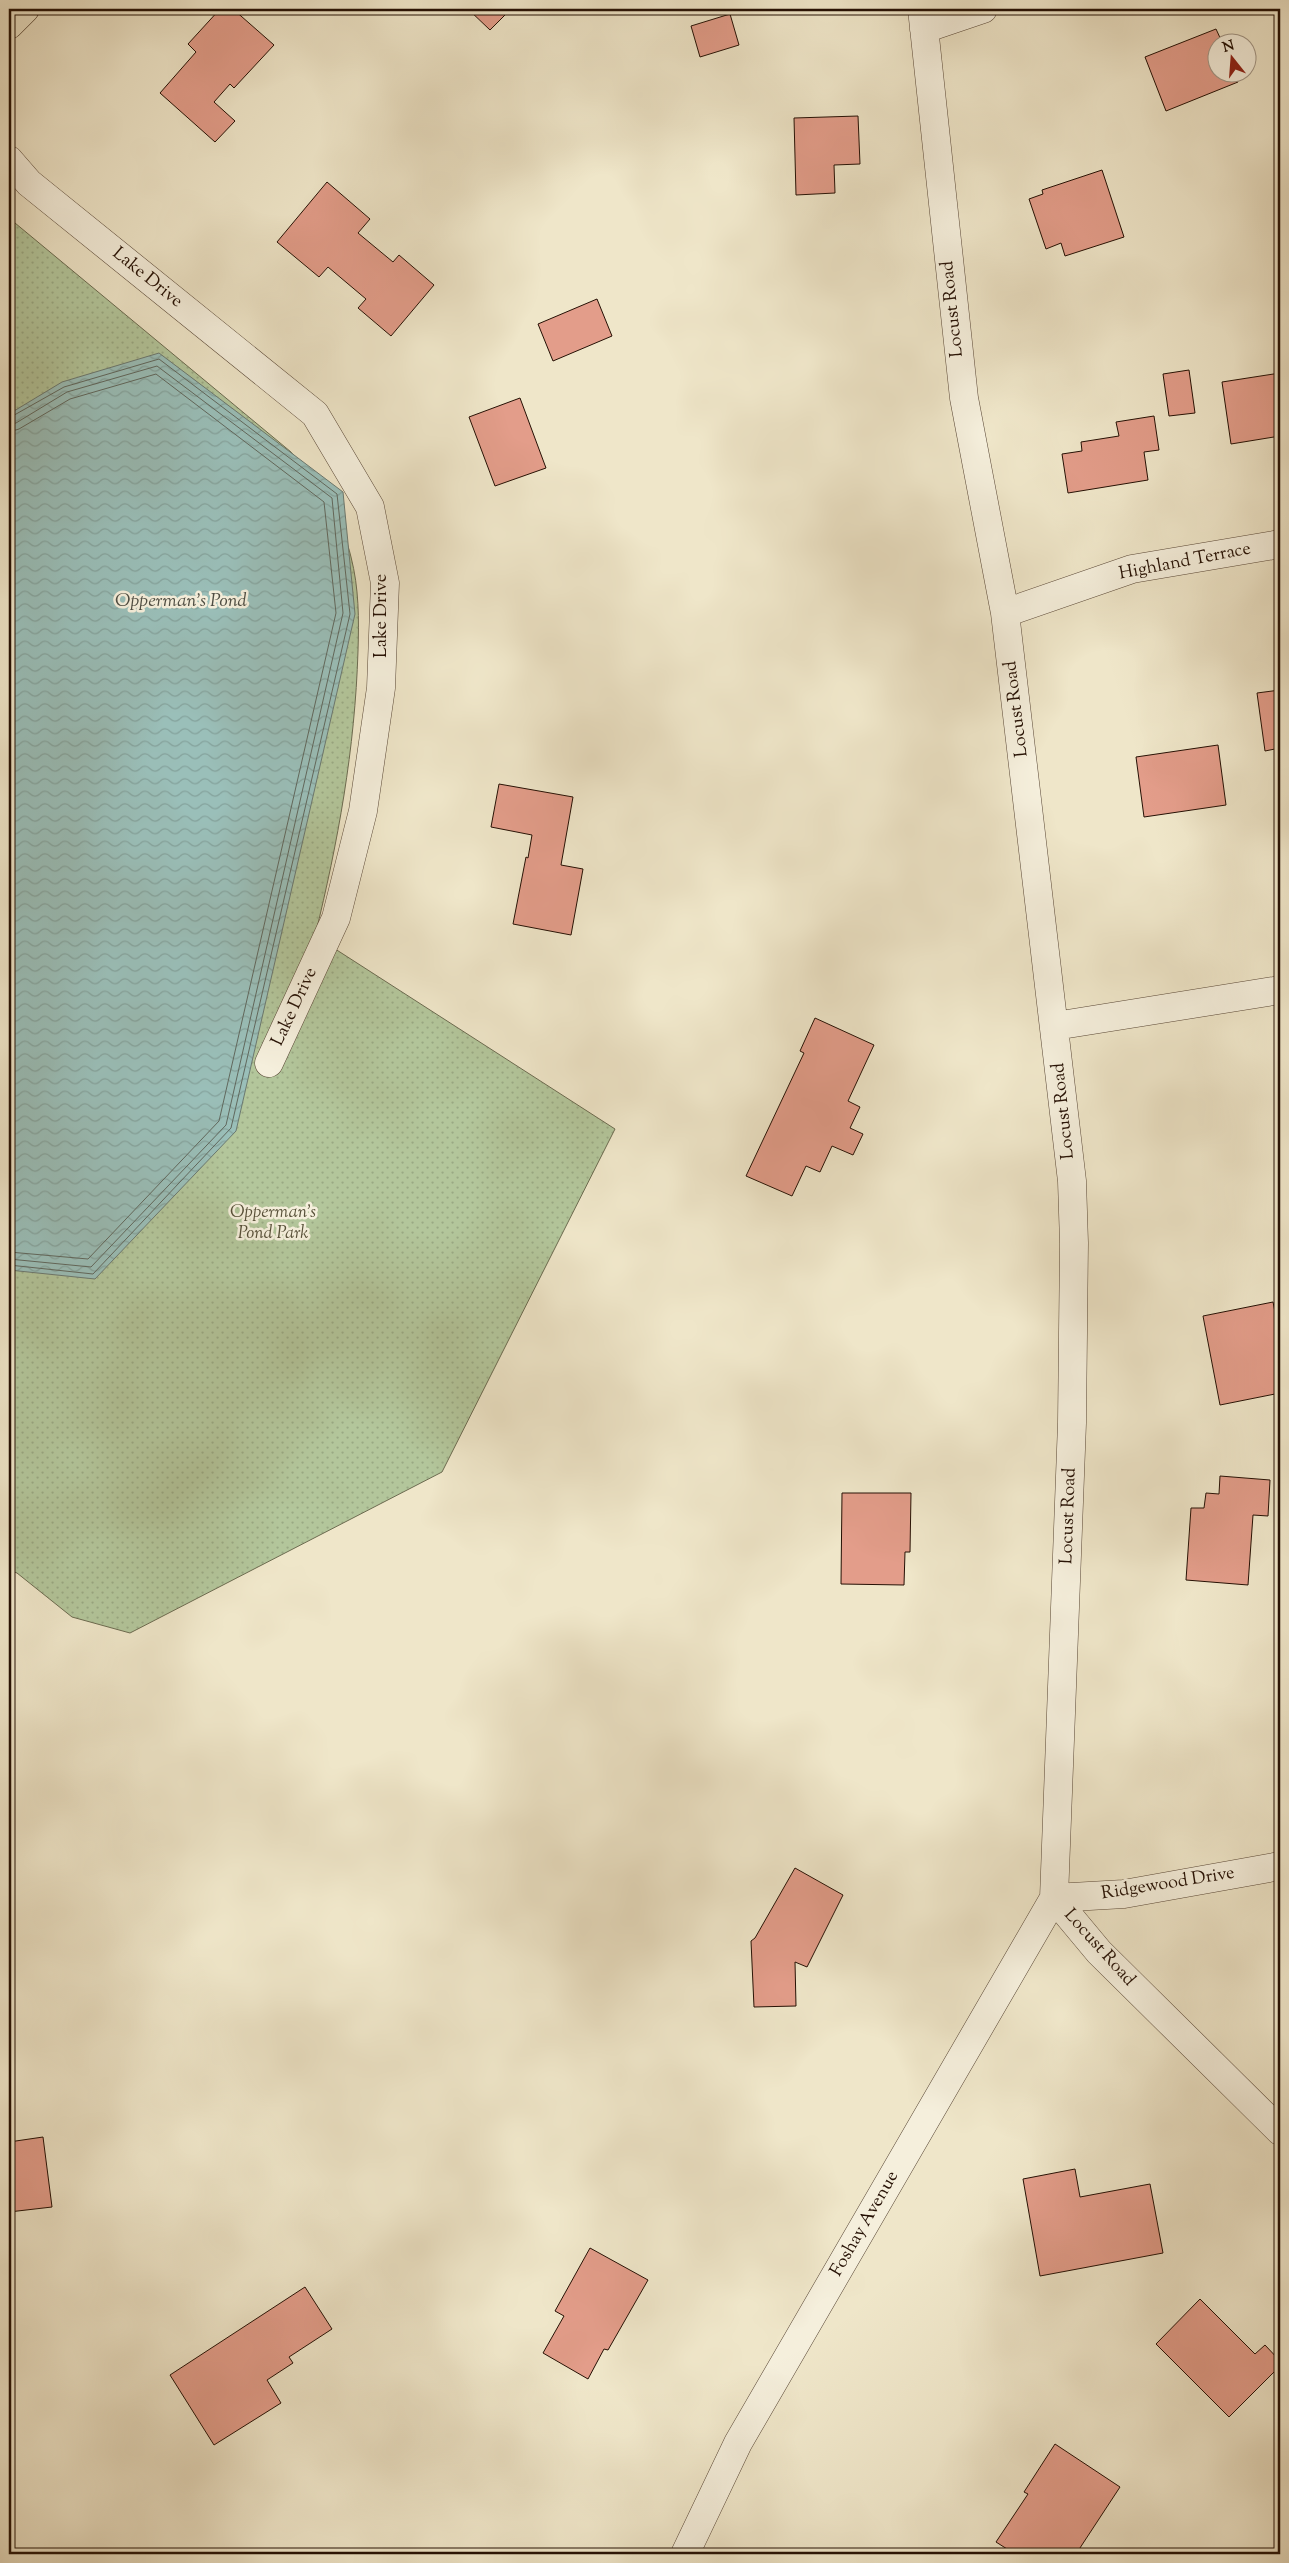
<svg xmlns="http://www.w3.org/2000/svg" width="1289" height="2563" font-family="'Sorts Mill Goudy',serif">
<defs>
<pattern id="park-dots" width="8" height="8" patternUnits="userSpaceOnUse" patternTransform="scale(1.25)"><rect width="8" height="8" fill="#b3c69b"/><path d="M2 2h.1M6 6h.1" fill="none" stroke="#9aa984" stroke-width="1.8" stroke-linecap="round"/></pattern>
<pattern id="water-waves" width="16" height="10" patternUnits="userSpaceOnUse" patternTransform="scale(1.25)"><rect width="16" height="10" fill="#9abfb9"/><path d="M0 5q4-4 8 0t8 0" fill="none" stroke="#85a39d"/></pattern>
</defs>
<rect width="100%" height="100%" fill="#efe6c9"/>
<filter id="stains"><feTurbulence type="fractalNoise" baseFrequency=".004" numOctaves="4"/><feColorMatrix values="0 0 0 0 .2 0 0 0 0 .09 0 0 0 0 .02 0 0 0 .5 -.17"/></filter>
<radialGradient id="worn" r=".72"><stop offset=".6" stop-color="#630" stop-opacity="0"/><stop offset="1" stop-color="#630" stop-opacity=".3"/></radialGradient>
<path fill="url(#park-dots)" stroke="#6c6b50" d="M9 218 291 452C313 477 344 525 351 557 359 588 359 619 358 651 355 749 338 842 315 936L615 1129 442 1472 130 1633 72 1617 17 1573 9 1570Z"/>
<path fill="url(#water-waves)" stroke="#6b7971" d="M159 353 343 492 355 614 236 1131 95 1279 9 1270V414L62 382Z"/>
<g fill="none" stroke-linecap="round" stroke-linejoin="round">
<path stroke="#60685e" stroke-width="1" d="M9 418 64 387 159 359 337 494 350 614 231 1128 93 1274 9 1265
M9 424 16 423 67 392 157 366 332 498 343 613 226 1125 91 1267 9 1259
M9 432 19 429 70 399 156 374 324 502 336 613 219 1121 88 1259 9 1252"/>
</g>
<path fill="#e39d8a" stroke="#251004" d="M220 9H233L274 45 234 88 230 84 214 102 235 121 215 142 160 93 196 52 188 44Z
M468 9H511L490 30Z
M730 14 739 45 700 57 691 26Z
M1216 29 1222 42H1216V72H1234L1238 82 1166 111 1145 57Z
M858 116 860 164 834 165 835 193 796 195 794 118Z
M1102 170 1124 237 1065 256 1061 243 1046 249 1029 199 1043 194 1042 190Z
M327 182 370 219 358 233 393 262 399 255 434 285 391 336 358 308 366 299 328 267 319 277 277 242Z
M597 299 612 336 553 361 538 324Z
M1189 370 1195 413 1169 416 1163 374Z
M1280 373V436L1231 444 1222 382Z
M520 398 546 468 495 486 469 417Z
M1154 416 1159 450 1144 452 1148 480 1068 493 1062 454 1082 451 1081 442 1119 436 1116 422Z
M1280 690V748L1265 751 1257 693Z
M1218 745 1226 805 1144 817 1136 757Z
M499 784 573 797 561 865 583 869 571 935 513 924 526 857 528 858 532 835 491 827Z
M815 1018 874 1045 848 1101 860 1107 850 1128 863 1134 853 1155 832 1146 820 1172 806 1166 792 1196 746 1176 804 1053 800 1051Z
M1273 1302 1280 1337V1393L1220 1405 1203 1316Z
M1220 1476 1270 1480 1268 1516 1253 1515 1248 1585 1186 1580 1191 1508H1204L1206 1493 1219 1494Z
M842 1493H911L910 1552H905L904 1585 841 1584Z
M795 1868 843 1895 807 1967 795 1962 796 2006 754 2007 751 1941 755 1938Z
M43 2137 52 2207 9 2212V2142Z
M1075 2169 1080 2197 1150 2184 1163 2253 1040 2276 1023 2179Z
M590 2248 648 2280 608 2350 604 2349 588 2379 543 2353 564 2316 555 2311Z
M305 2287 332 2329 289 2357 293 2363 267 2380 281 2403 214 2445 170 2375Z
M1200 2299 1255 2354 1265 2345 1280 2361V2366L1229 2417 1156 2344Z
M1055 2444 1120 2487 1076 2554H1015L996 2542 1028 2494 1024 2492Z"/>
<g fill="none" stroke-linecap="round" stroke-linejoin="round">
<defs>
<path id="minor" d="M922 9 964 398 1005 613 1072 1181 1074 1243 1072 1423 1054 1898 1099 1952 1280 2131
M924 29 983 9
M9 160 29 183 315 414 370 507 385 583 381 688 363 811 336 918 269 1063
M1005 613 1132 569 1280 544
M1055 1026 1280 990
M1054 1898 1124 1894 1280 1866
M685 2554 738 2443 1054 1898"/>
<path id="major" d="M9 25 25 9"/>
</defs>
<use href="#minor" stroke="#584635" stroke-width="29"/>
<use href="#major" stroke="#251004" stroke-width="29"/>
<use href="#minor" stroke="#f5efdc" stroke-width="28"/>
<use href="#major" stroke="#efe6c9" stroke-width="28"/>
</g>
<g text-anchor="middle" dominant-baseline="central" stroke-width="5" stroke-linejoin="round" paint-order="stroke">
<g font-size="18" fill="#251004" stroke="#f5efdc">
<text transform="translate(147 278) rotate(39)">Lake Drive</text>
<text transform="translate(953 309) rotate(-96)">Locust Road</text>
<text transform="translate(1185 562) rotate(-11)">Highland Terrace</text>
<text transform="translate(382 616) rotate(-90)">Lake Drive</text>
<text transform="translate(1017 709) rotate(-97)">Locust Road</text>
<text transform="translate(295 1007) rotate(-65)">Lake Drive</text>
<text transform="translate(1064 1111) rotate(-96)">Locust Road</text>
<text transform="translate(1069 1516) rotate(-88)">Locust Road</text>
<text transform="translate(1168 1884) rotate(-9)">Ridgewood Drive</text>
<text transform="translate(1099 1948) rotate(48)">Locust Road</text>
<text transform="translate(865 2224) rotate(-60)">Foshay Avenue</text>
</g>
<g font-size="18" font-style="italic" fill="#575039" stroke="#f5efdc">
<text x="273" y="1213">Opperman's<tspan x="273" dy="21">Pond Park</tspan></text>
</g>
<g font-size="19" font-style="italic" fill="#4e4d43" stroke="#f5efdc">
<text x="181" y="601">Opperman's Pond</text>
</g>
</g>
<rect width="1289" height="2563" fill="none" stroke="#efe6c9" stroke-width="30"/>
<rect x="10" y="10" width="1269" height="2543" fill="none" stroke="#251004" stroke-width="2.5"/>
<rect x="15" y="15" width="1259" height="2533" fill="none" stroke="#251004"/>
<g transform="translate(1232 58) rotate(343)"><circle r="24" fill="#f5efdc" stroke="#a29686"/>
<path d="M0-4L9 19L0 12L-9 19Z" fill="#8f2418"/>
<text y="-8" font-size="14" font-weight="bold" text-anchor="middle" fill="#251004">N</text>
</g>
<rect width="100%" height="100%" filter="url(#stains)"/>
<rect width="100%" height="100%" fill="url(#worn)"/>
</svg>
